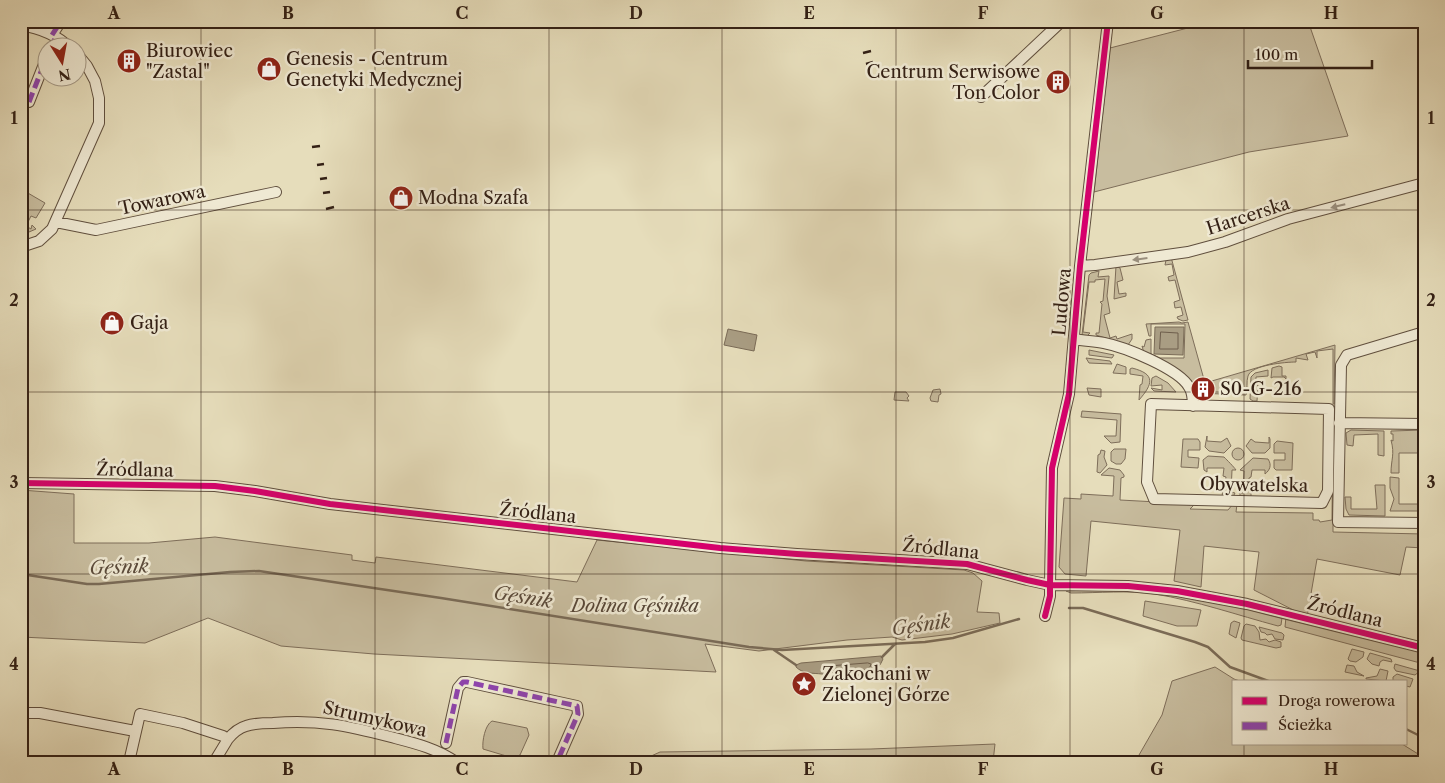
<svg xmlns="http://www.w3.org/2000/svg" width="1445" height="783" font-family="'Libre Caslon Text',serif">
<rect width="100%" height="100%" fill="#e6ddbb"/>
<filter id="stains"><feTurbulence type="fractalNoise" baseFrequency=".004" numOctaves="4"/><feColorMatrix values="0 0 0 0 .2 0 0 0 0 .09 0 0 0 0 .02 0 0 0 .5 -.17"/></filter>
<radialGradient id="worn" r=".72"><stop offset=".6" stop-color="#630" stop-opacity="0"/><stop offset="1" stop-color="#630" stop-opacity=".3"/></radialGradient>
<path fill="#c8bd9f" stroke="#7e6e5a" d="M1215 21H1248L1250 26 1261 21H1308L1348 136 1249 152 1094 192 1110 48Z
M21 189 45 203 36 218 31 216 26 226 31 229 32 225 36 229 29 232H21Z
M1171 257 1188 320 1183 321 1178 319 1177 317 1183 315 1181 307 1175 308 1174 302 1180 300 1175 280 1169 281 1168 277 1174 275 1172 264 1165 265 1166 260Z
M1116 266 1120 268 1123 280 1117 282 1119 294 1126 293V296L1114 299Z
M1099 271 1098 277 1109 276V277L1107 296 1110 313 1104 315 1110 338 1116 336 1117 339 1132 334V339L1128 345 1096 335V333H1099L1102 304 1100 302 1103 301 1105 279 1095 280V282H1089L1083 332 1090 333 1087 336 1082 335 1089 275 1091 273Z
M1179 322 1182 323 1188 322 1205 383 1335 345 1334 404H1333V349L1317 351V358L1315 352 1306 354 1308 360 1296 358V362C1286 362 1251 365 1248 376 1246 382 1248 389 1246 395L1197 393C1185 368 1167 363 1144 353L1142 346 1144 347 1146 340 1151 339V354L1160 358H1184L1185 324H1151V336H1149L1146 324Z
M1089 350 1114 355 1112 358 1089 355Z
M1086 358 1110 361 1112 364 1089 363Z
M1117 364 1126 367V374L1113 373Z
M1279 366 1282 367V376H1286V379L1284 377H1273L1271 378 1272 368Z
M1132 368C1156 374 1153 384 1139 400L1140 385 1142 384 1143 376 1130 374V369Z
M1268 370V376L1256 377V385H1258L1257 401H1253L1250 399 1251 377 1255 373Z
M1156 376 1168 383 1176 392 1154 391 1151 388 1162 390V385L1151 386 1152 378Z
M1087 388 1101 389V397L1089 395Z
M940 389 941 394 939 395 938 402 931 401 930 398 933 390Z
M895 392H906L909 396 907 398 909 401 894 400Z
M1082 411 1121 414 1120 442 1111 443 1104 436H1116L1117 420 1081 417Z
M1333 415V532L1424 534V548L1406 547 1400 575 1317 559 1307 617 1254 590 1259 552 1204 546 1201 587 1174 581 1180 530 1091 521 1086 576 1065 574 1059 567 1064 498 1081 499V494L1113 496 1114 476 1101 475 1109 468 1120 470 1124 475V477L1121 478 1120 500 1195 504 1190 509 1228 510 1233 504H1237L1236 512 1313 513V520H1319L1320 522 1332 520Z
M1351 430 1384 431V456L1378 455V434L1354 435 1353 446 1347 445 1346 433Z
M1423 430 1424 453H1399V473H1391C1391 459 1395 455 1391 440L1393 441V434H1391V431Z
M1207 436V441L1221 442 1227 438 1231 446 1224 453 1209 451 1205 447Z
M1269 437 1270 439V448L1265 453H1252L1246 446 1251 439 1255 442 1269 443Z
M1183 439H1198L1200 442V450H1188V457L1199 458 1198 468 1181 467Z
M1277 441 1293 443 1292 470H1276L1274 468V460H1285V453H1274V444Z
M1232 454a6 6 0 1 1 12 0a6 6 0 1 1-12 0Z
M1114 449H1126L1125 459 1121 464H1116L1111 461V452Z
M1101 450 1105 451 1104 457 1107 465 1100 473 1097 472 1098 455 1100 454Z
M1208 456 1224 457C1227 460 1234 467 1236 470H1232L1231 492 1235 493 1233 497 1222 498 1223 485 1225 484 1226 477 1223 476 1224 468H1207V472L1204 470 1203 460Z
M1253 458 1268 459C1272 465 1270 470 1265 474V470H1252L1251 477 1249 478V485H1251V499L1241 496 1239 493H1243L1244 471 1240 470Z
M1390 477 1399 478V504H1423L1424 490V511H1390L1394 499 1390 488Z
M1375 485H1385V516L1349 515 1346 509 1345 497H1351V509H1377Z
M21 490 74 494V543H149L215 537 352 555V560L375 563 376 557 577 582 597 540 806 561 964 570 973 573 982 581 977 612 999 613 1000 623 952 634 902 640 892 637 847 640 759 651 705 644 716 672 374 654 281 646 208 618 145 643 21 637Z
M1124 588C1177 594 1230 604 1282 618L1281 625 1278 626C1237 615 1197 601 1155 594 1128 590 1099 593 1071 593L1066 591Z
M1145 601 1201 610 1197 626H1177L1143 616Z
M1286 617 1424 651V664L1285 627Z
M1234 621 1240 623 1236 638 1229 634 1231 623Z
M1246 624 1255 626 1259 632 1260 640 1266 639 1269 642 1275 640 1281 642V647L1276 648 1242 640 1241 638 1244 626Z
M1259 627 1282 633 1284 635 1283 640 1275 639 1272 634 1267 635 1265 633 1261 632Z
M1352 649 1364 652 1363 657 1356 662 1350 661 1348 659Z
M1370 653 1391 659 1392 662 1383 660 1380 662 1379 666 1372 664 1367 659Z
M1395 664 1420 671 1415 675 1396 671 1394 668Z
M1347 665 1354 666 1357 672 1364 676 1345 672Z
M1215 667 1234 679 1243 682H1234V744H1402L1423 757 1424 762H1135L1162 715 1172 681Z
M1380 669 1388 671 1386 681 1366 679V678L1377 676Z
M1397 674 1413 679 1410 687 1406 686V682H1393V677Z
M492 721 527 728 529 735 520 755 513 758 483 749C482 741 485 725 492 721Z
M995 744 993 762H638L660 752 871 749Z"/>
<path fill="#a99d83" stroke="#7a6b57" d="M1155 327H1184L1183 355 1154 354Z
M728 329 757 335 754 351 724 345Z
M881 656 883 659C873 684 843 677 822 674 813 673 803 674 796 667V665L801 663Z"/>
<g fill="none" stroke-linecap="round" stroke-linejoin="round">
<path stroke="#6e5e4c" stroke-width="1" d="M1161 332 1178 333V349H1160Z
M868 663 871 664 870 667C860 674 841 676 831 669L833 666Z"/>
<path stroke="#7a6b57" stroke-width="2.5" d="M21 574 87 584H99L230 572 259 571 441 598 749 647 782 650 925 642 953 638 1019 619
M1069 608H1083L1195 642 1208 647 1230 667 1271 682
M774 650 796 665
M882 657 895 644
M1406 729 1424 738"/>
<defs>
<path id="street" d="M21 25C39 28 57 35 70 48
M52 35 61 21
M981 97 1062 21
M29 102 48 54
M56 222 96 230 276 192
M21 247 39 241 52 229 99 123V98L95 81 87 66 78 55
M1080 266 1095 265 1188 252 1225 242 1288 219 1424 183
M1424 332 1347 355 1341 365 1338 522 1424 523
M1074 339C1084 341 1094 341 1104 343 1125 347 1179 369 1189 387 1193 393 1193 399 1193 406
M1151 404 1329 409 1328 491 1322 503 1154 499 1147 482Z
M1339 423 1424 424
M21 483 215 486 255 491 330 504 720 548 797 554 967 564 1027 580 1050 585 1128 586 1177 591 1247 604 1424 648
M1045 616 1050 596V585L1052 468 1069 394 1080 266 1108 21
M21 713H40L135 731
M446 743 458 688 463 682H467L577 706 578 714 557 762
M129 762 140 714 183 723 223 736 228 739C233 733 239 728 246 726 255 723 265 723 273 723 318 719 348 726 391 737 414 743 436 748 456 762
M214 762 228 739"/>
</defs>
<use href="#street" stroke="#604f3e" stroke-width="12"/>
<use href="#street" stroke="#efe9d3" stroke-width="10"/>
<path stroke="#332015" stroke-width="2.5" stroke-dasharray="9 9" stroke-linecap="butt" d="M863 53 871 51
M866 64 873 62
M312 147 320 146
M317 165 324 164
M320 179 327 178
M323 193 330 192
M326 209 334 207"/>
<path stroke="#8e44ad" stroke-width="5" stroke-dasharray="10 5" stroke-linecap="butt" d="M52 35 61 21
M50 48 56 37
M29 102 48 54
M446 743 458 688 463 682H467L577 706 578 714 557 762"/>
<defs>
<path id="cycleway" d="M21 483 215 486 255 491 330 504 720 548 797 554 967 564 1027 580 1050 585 1128 586 1177 591 1247 604 1424 648
M1045 616 1050 596V585L1052 468 1069 394 1080 266 1108 21"/>
</defs>
<use href="#cycleway" stroke="#efe9d3" stroke-width="9"/>
<use href="#cycleway" stroke="#d6006c" stroke-width="6"/>
</g>
<defs><path id="oneway-solid" d="M-6-.8H1V-3.2L6.5 0L1 3.2V.8H-6Z" transform="scale(1.25)"/></defs>
<g fill="#9a8f7e">
<use href="#oneway-solid" transform="translate(1338 206) rotate(166)"/>
<use href="#oneway-solid" transform="translate(1140 259) rotate(173)"/>
</g>
<path fill="none" stroke="#332015" stroke-width="1" stroke-opacity="0.55" d="M201 21V762M375 21V762M549 21V762M722 21V762M896 21V762M1070 21V762M1244 21V682M21 210H1424M21 392H1424M21 574H1424M1244 744V762"/>
<defs>
<symbol id="building-disc" viewBox="-11 -11 22 22"><circle r="9.5" fill="#8f2418" stroke="#efe9d3"/><path d="M-4-6H4V6H1V3H-1V6H-4ZM-2.5-4.3h1.7v1.8h-1.7ZM.8-4.3h1.7v1.8H.8ZM-2.5-1h1.7V.8h-1.7ZM.8-1h1.7V.8H.8Z" fill="#fff"/></symbol>
<symbol id="shop-disc" viewBox="-11 -11 22 22"><circle r="9.5" fill="#8f2418" stroke="#efe9d3"/><path d="M-5-2.5h2.3a2.7 3.5 0 0 1 5.4 0H5L5.5 6h-11ZM-1.5-2.5h3a1.5 2.3 0 0 0-3 0Z" fill="#fff"/></symbol>
<symbol id="sight-disc" viewBox="-11 -11 22 22"><circle r="9.5" fill="#8f2418" stroke="#efe9d3"/><path d="M0-6L1.8-2.2L6-1.7L2.9 1.2L3.7 5.4L0 3.3L-3.7 5.4L-2.9 1.2L-6-1.7L-1.8-2.2Z" fill="#fff"/></symbol>
</defs>
<g fill-rule="evenodd">
<use href="#building-disc" x="115" y="47" width="28" height="28"/>
<use href="#shop-disc" x="255" y="55" width="28" height="28"/>
<use href="#building-disc" x="1044" y="68" width="28" height="28"/>
<use href="#shop-disc" x="387" y="184" width="28" height="28"/>
<use href="#shop-disc" x="98" y="309" width="28" height="28"/>
<use href="#building-disc" x="1189" y="375" width="28" height="28"/>
<use href="#sight-disc" x="790" y="670" width="28" height="28"/>
</g>
<g text-anchor="middle" dominant-baseline="central" stroke-width="5" stroke-linejoin="round" paint-order="stroke">
<g font-size="18" fill="#332015" stroke="#efe9d3" text-anchor="start">
<text x="146" y="51">Biurowiec<tspan x="146" dy="21">"Zastal"</tspan></text>
<text x="286" y="59">Genesis - Centrum<tspan x="286" dy="21">Genetyki Medycznej</tspan></text>
<text x="1040" y="72" text-anchor="end">Centrum Serwisowe<tspan x="1040" dy="21">Ton Color</tspan></text>
<text x="418" y="198">Modna Szafa</text>
<text x="130" y="323">Gaja</text>
<text x="1220" y="389">S0-G-216</text>
<text x="822" y="674">Zakochani w<tspan x="822" dy="21">Zielonej Górze</tspan></text>
</g>
<g font-size="18" fill="#332015" stroke="#efe9d3">
<text transform="translate(162 200) rotate(-12)">Towarowa</text>
<text transform="translate(1248 216) rotate(-18)">Harcerska</text>
<text transform="translate(1062 302) rotate(-85)">Ludowa</text>
<text transform="translate(135 470) rotate(1)">Źródlana</text>
<text transform="translate(1254 485) rotate(1)">Obywatelska</text>
<text transform="translate(538 513) rotate(6)">Źródlana</text>
<text transform="translate(941 549) rotate(6)">Źródlana</text>
<text transform="translate(1345 612) rotate(14)">Źródlana</text>
<text transform="translate(375 719) rotate(13)">Strumykowa</text>
</g>
<g font-size="18" font-style="italic" fill="#584738" stroke="#efe9d3">
<text x="635" y="606">Dolina Gęśnika</text>
</g>
<g font-size="19" font-style="italic" fill="#5c4c3c" stroke="#efe9d3">
<text transform="translate(119 567) rotate(-2)">Gęśnik</text>
<text transform="translate(523 597) rotate(9)">Gęśnik</text>
<text transform="translate(921 625) rotate(-8)">Gęśnik</text>
</g>
</g>
<rect width="1445" height="783" fill="none" stroke="#e6ddbb" stroke-width="55"/>
<rect x="1232" y="680" width="175" height="65" fill="#efe9d3" stroke="#a49987"/>
<rect x="1242" y="697" width="25" height="8" fill="#d6006c" stroke="#a49987"/>
<text x="1278" y="706" font-size="15" fill="#332015">Droga rowerowa</text>
<rect x="1242" y="722" width="25" height="8" fill="#8e44ad" stroke="#a49987"/>
<text x="1278" y="730" font-size="15" fill="#332015">Ścieżka</text>
<g transform="translate(62 62) rotate(169)"><circle r="24" fill="#efe9d3" stroke="#a49987"/>
<path d="M0-4L9 19L0 12L-9 19Z" fill="#8f2418"/>
<text y="-8" font-size="14" font-weight="bold" text-anchor="middle" fill="#332015">N</text>
</g>
<path d="M1248 60v8h124v-8" fill="none" stroke="#332015" stroke-width="2.5"/>
<text x="1255" y="60" font-size="15" fill="#332015" stroke="#efe9d3" stroke-width="4" paint-order="stroke">100 m</text>
<rect x="28" y="28" width="1390" height="728" fill="none" stroke="#332015" stroke-width="2"/>
<g font-size="16" text-anchor="middle" font-weight="bold" fill="#332015">
<text x="114" y="19">A</text>
<text x="288" y="19">B</text>
<text x="462" y="19">C</text>
<text x="636" y="19">D</text>
<text x="809" y="19">E</text>
<text x="983" y="19">F</text>
<text x="1157" y="19">G</text>
<text x="1331" y="19">H</text>
<text x="14" y="124">1</text>
<text x="1431" y="124">1</text>
<text x="14" y="306">2</text>
<text x="1431" y="306">2</text>
<text x="14" y="488">3</text>
<text x="1431" y="488">3</text>
<text x="14" y="670">4</text>
<text x="1431" y="670">4</text>
<text x="114" y="775">A</text>
<text x="288" y="775">B</text>
<text x="462" y="775">C</text>
<text x="636" y="775">D</text>
<text x="809" y="775">E</text>
<text x="983" y="775">F</text>
<text x="1157" y="775">G</text>
<text x="1331" y="775">H</text>
</g>
<rect width="100%" height="100%" filter="url(#stains)"/>
<rect width="100%" height="100%" fill="url(#worn)"/>
</svg>
